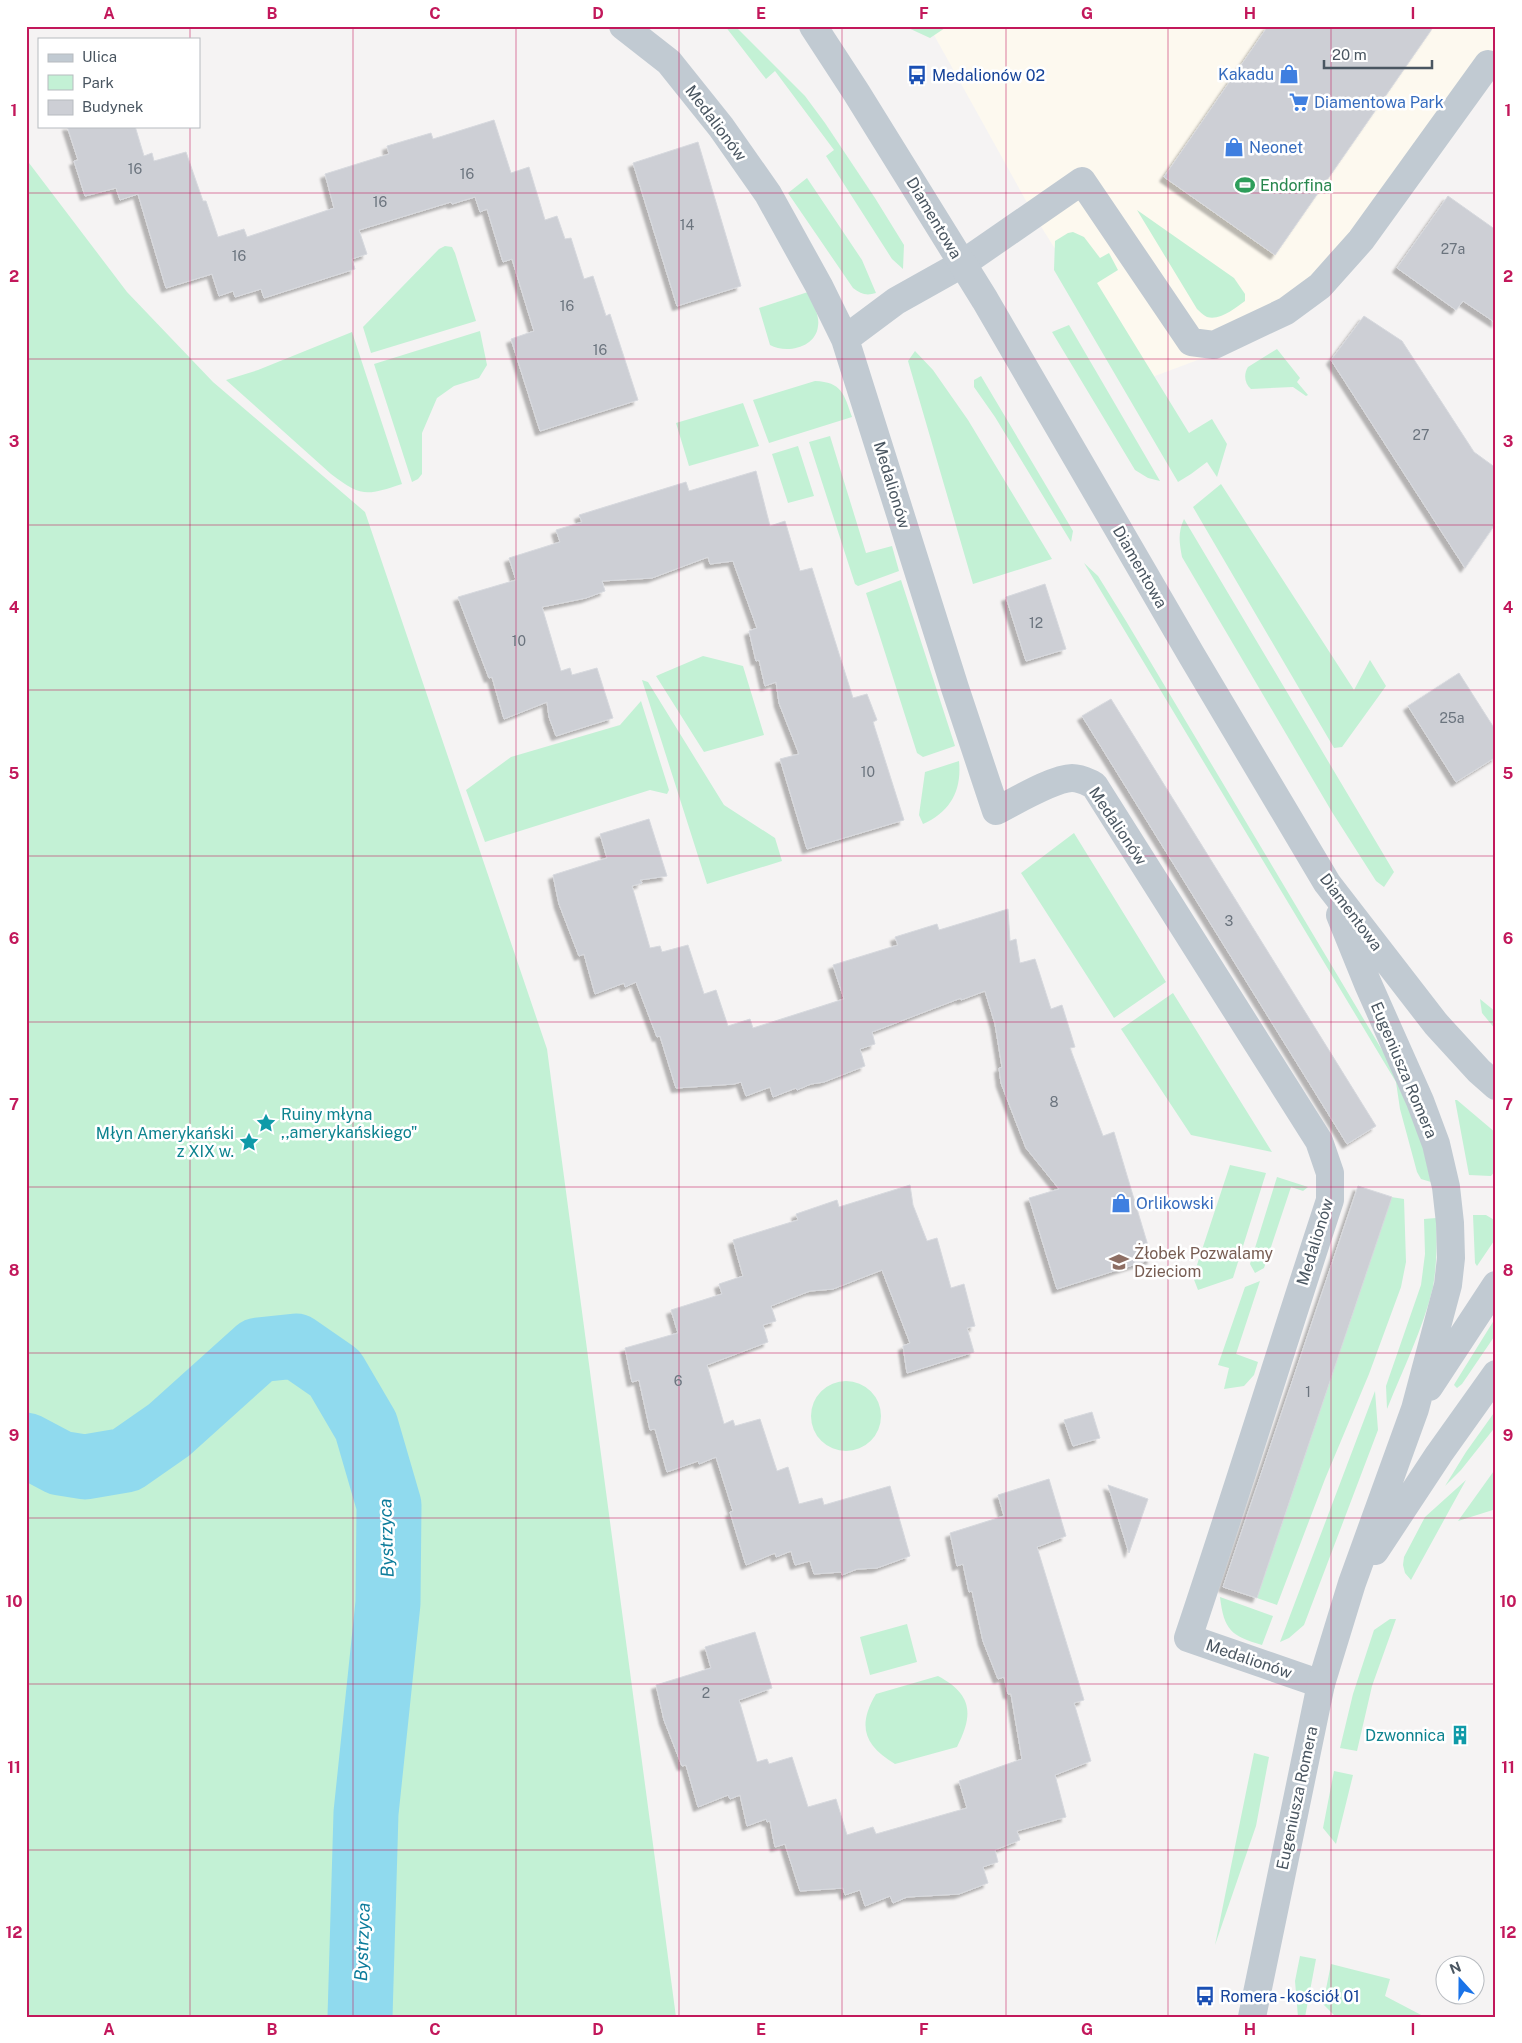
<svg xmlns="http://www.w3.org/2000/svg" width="1522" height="2043" font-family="'Public Sans',sans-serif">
<defs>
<filter id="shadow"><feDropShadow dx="-4.5" dy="4.5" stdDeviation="1" flood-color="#0004"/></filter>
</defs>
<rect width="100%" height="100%" fill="#f5f3f3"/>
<path fill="#fdf9ef" d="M929 26H1496V64L1369 243 1219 352 1139 382 1035 217Z"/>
<path fill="#c3f1d5" d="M725 26H735L805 96 825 123 875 198 904 245 903 269 892 259 826 156 834 150 775 71 766 79Z
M904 26H948L930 38Z
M26 159 127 292 213 382 365 512 547 1049 676 2017H26Z
M807 178 862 260 876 293C866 296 861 294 853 288L788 193Z
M1137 210 1234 278 1245 294V301C1235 308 1220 321 1207 317 1203 315 1199 311 1197 309Z
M1073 232 1084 237 1100 258 1109 253 1118 270 1097 283 1189 433 1212 419 1227 444 1217 477 1207 462 1191 474 1178 482 1054 270 1055 241 1068 233Z
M445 246 452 247 455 253 476 321 371 353 363 327 439 249Z
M808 292C812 302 820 315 818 326 816 348 786 354 770 345L759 308Z
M1069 325 1160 481 1148 478 1135 470 1052 332Z
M480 331 487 365 479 378 454 386 437 398 422 433V474L418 479 412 482 374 364Z
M352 332 402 484C366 496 361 497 331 474L226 380 258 370Z
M1277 349 1300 378 1297 382 1308 395 1306 396 1293 387 1251 389C1245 384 1243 375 1248 367Z
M915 351 933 370 968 420 1052 559 973 584 908 361Z
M981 376 1073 531 1071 542 995 417 974 387V380Z
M815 381C842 382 844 394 852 417L769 443 753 400Z
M743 403 759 446 689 466 676 423Z
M830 436 866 553 892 546 899 571 858 586 855 584 809 442Z
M798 446 814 496 788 503 772 454Z
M1221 484 1354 690 1370 660 1386 686 1342 747 1334 748 1193 507Z
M1184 519 1394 872 1384 887 1376 881 1332 812 1182 557C1179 542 1178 532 1184 519Z
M1084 563 1098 576 1126 621 1394 1070 1422 1143 1431 1182 1421 1179 1417 1172 1400 1109 1396 1082Z
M901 580 955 746 923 757 917 753 866 593Z
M703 656 743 666 764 735 704 752 656 676Z
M642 680 648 682 724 805 775 838 782 861 707 884Z
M641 701 669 790 667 794 650 790 485 842 466 790 511 757 620 725Z
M959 761C962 791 950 812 923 824L919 815 925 772Z
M1074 833 1166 982 1114 1018 1021 873Z
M1173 993 1272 1152 1191 1135 1121 1029Z
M1480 999 1496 1012V1030L1482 1013Z
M1455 1100H1457L1496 1133V1170L1491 1176 1469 1175Z
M1230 1165 1266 1173 1233 1278 1198 1290 1193 1277Z
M1277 1177 1308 1187 1303 1191 1291 1187 1264 1268 1255 1273 1250 1264Z
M1391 1197 1404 1199 1406 1262 1401 1287 1369 1374 1325 1479 1277 1605 1257 1598Z
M1473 1215H1486L1496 1221V1238L1477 1266 1475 1263Z
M1436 1218C1437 1241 1437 1264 1433 1287 1423 1329 1403 1369 1387 1409L1386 1386 1421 1285 1425 1254 1424 1219Z
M1260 1281 1236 1354 1258 1362 1254 1375 1244 1386 1224 1389 1229 1368 1218 1365 1245 1287Z
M1496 1317V1334L1462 1384 1457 1388 1454 1385 1455 1383Z
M811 1416a35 35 0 1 1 70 0a35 35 0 1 1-70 0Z
M1375 1391 1378 1430 1304 1625 1289 1638 1280 1642Z
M1496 1410V1426L1461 1470 1445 1486 1466 1452Z
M1496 1468V1509L1458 1521Z
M1466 1480 1411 1580 1405 1573 1403 1565 1404 1557 1425 1517Z
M1220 1597 1273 1616 1262 1645C1231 1636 1224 1630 1220 1597Z
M1390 1619H1396L1372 1686 1357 1751 1340 1748 1353 1694 1374 1630Z
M907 1624 917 1662 870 1675 860 1637Z
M938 1676C972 1694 974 1714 957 1747L895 1764C864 1745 857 1726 876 1694Z
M1254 1753 1269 1757 1256 1826 1215 1945Z
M1334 1771 1353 1775 1336 1844 1323 1828Z
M1300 1956 1316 1959 1305 2017H1298L1295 1981Z
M1331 1964 1390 1979 1385 1996 1425 2017H1336L1323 2004Z"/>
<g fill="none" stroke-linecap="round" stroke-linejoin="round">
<path stroke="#90daee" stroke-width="65" d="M26 1445 60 1463 85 1467 126 1460 169 1430 258 1350 296 1346 335 1373 366 1426 389 1505 388 1603 366 1813 360 2017"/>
</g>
<path fill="#cdcfd5" stroke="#d7d9de" filter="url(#shadow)" d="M1268 26H1434L1275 255 1164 177Z
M494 120 511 173 529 167 545 220 557 216 565 239 571 238 584 279 593 276 606 316 610 314 638 400 540 431 511 339 534 331 512 259 503 262 487 209 480 212 475 197 452 204 451 202 359 230 367 254 352 259 355 269 264 298 261 289 235 297 233 291 219 296 212 274 166 288 138 194 120 200 116 188 85 196 74 161 78 160 67 126H135L144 156 152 153 154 161 186 152 203 201H206L218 237 244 229 247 237 334 208 325 174 389 154 387 146 431 133 433 139Z
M698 142 741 286 677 306 633 163Z
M1448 196 1496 230V323L1463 301 1456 310 1397 268Z
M1364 316 1402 341 1474 452 1496 468V523L1465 568 1331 360Z
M756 471 770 526 785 521 800 571 812 568 853 698 867 694 877 720 873 722 904 820 807 849 780 759 799 754 779 703 776 682 765 686 759 660 756 661 749 631 757 628 733 561 710 564 708 557 652 578 602 581 605 591 586 598 542 607 561 671 570 668 572 675 597 668 613 718 556 736 549 717 547 702 504 719 492 677 489 678 458 597 516 580 509 558 560 542 556 530 582 522 579 515 686 482 689 491Z
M1045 584 1066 649 1026 661 1006 597Z
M1459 673 1496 731V757L1456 782 1408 706Z
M1111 699 1376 1126 1347 1144 1082 716Z
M649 819 667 876 640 880 642 883 632 886 650 948 660 946 662 952 688 945 704 994 716 990 728 1026 750 1019 753 1028 844 999 833 965 898 945 895 937 937 924 939 930 1008 909 1010 941 1016 939 1020 963 1035 959 1051 1009 1062 1005 1075 1047 1070 1048 1103 1136 1114 1132 1152 1259 1057 1289 1029 1198 1059 1189 1026 1148 1001 1083 999 1068 1002 1067 995 1024 985 991 961 1000V998L872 1032 875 1044 860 1049 865 1066 824 1082 811 1084 797 1090 796 1088 773 1097 770 1087 746 1096 741 1082 734 1084 676 1088 660 1036 657 1037 636 982 625 987 624 983 595 994 584 954 579 956 559 904 553 875 607 858 600 834Z
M910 1185 913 1205 927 1241 937 1238 951 1288 964 1284 975 1326 967 1328 974 1352 907 1373 903 1346 910 1343 882 1270 833 1289 810 1291 771 1306 776 1321 763 1325 768 1342 707 1365 724 1424 733 1420 735 1426 760 1419 777 1471 788 1467 799 1504 822 1498 824 1505 890 1486 910 1556 877 1568 857 1569 842 1575 841 1572 814 1574 810 1561 795 1565 791 1551 776 1557 775 1553 746 1565 730 1512 733 1511 716 1457 699 1464 698 1461 667 1472 655 1429 650 1430 639 1380 632 1382 625 1348 678 1333 671 1310 722 1294 719 1284 743 1276 733 1240 798 1220 796 1214 837 1200 839 1207Z
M1358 1186 1392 1197 1257 1598 1223 1587Z
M1092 1412 1100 1438 1073 1446 1064 1420Z
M1049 1479 1066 1536 1037 1547 1084 1700 1074 1703 1091 1761 1055 1775 1066 1817 1017 1831 1020 1840 995 1850 998 1862 983 1867 988 1883 959 1894 907 1897 893 1903 890 1896 865 1906 860 1890 845 1895 843 1888 800 1891 785 1844 775 1847 770 1821 767 1822 766 1819 747 1826 740 1795 730 1799 728 1795 698 1807 686 1765 682 1766 664 1720 656 1685 711 1668 705 1647 755 1632 772 1688 739 1700 757 1762 767 1759 769 1764 792 1757 808 1807 836 1799 847 1835 873 1827 876 1834 967 1808 959 1781 1022 1759 1011 1694H1008L1004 1677 998 1679 983 1641 972 1591 969 1592 963 1564 957 1566 950 1533 1004 1516 998 1495Z
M1108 1485 1148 1499 1129 1553Z"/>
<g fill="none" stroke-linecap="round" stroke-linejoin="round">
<path stroke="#c1cad2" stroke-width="28" d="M623 26 669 62 721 127 768 194 819 286 845 339 955 688 996 811C1014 802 1054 778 1072 778 1081 778 1087 782 1094 785L1319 1141 1330 1173V1200C1282 1346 1237 1492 1188 1638L1321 1684
M845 339 896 301 962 264 1082 181 1191 342 1214 345 1286 311 1320 286 1361 240 1488 64"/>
<path stroke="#c1cad2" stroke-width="28" d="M813 26 856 92 985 300 1192 656 1327 883 1436 1024 1479 1071 1496 1086
M1429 1387 1496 1285
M1375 1551 1439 1454 1496 1374
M1252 2017 1321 1684 1352 1583 1415 1409 1448 1285 1451 1258 1450 1223 1446 1187 1436 1144 1420 1101 1368 984 1340 915"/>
</g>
<path fill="none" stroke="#c2185b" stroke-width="1" stroke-opacity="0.55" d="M190 26V39M353 26V2017M516 26V2017M679 26V2017M842 26V2017M1006 26V2017M1168 26V2017M1331 26V2017M190 126V2017M26 193H1496M26 359H1496M26 525H1496M26 690H1496M26 856H1496M26 1022H1496M26 1187H1496M26 1353H1496M26 1518H1496M26 1684H1496M26 1850H1496"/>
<defs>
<symbol id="shop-bare" viewBox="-9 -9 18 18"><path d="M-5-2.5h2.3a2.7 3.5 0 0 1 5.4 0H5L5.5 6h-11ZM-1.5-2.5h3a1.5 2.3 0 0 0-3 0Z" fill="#3f7fe0" stroke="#fff" stroke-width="2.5" paint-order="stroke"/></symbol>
<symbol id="bus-bare" viewBox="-9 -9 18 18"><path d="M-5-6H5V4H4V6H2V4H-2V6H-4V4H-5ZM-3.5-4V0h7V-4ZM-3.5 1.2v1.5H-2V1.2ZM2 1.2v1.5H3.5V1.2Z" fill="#1a4fb4" stroke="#fff" stroke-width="2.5" paint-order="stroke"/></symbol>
<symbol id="supermarket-bare" viewBox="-9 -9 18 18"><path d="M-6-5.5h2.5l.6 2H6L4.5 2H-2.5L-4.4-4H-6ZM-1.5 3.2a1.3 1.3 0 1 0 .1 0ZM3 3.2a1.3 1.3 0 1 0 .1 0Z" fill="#3f7fe0" stroke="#fff" stroke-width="2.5" paint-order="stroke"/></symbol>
<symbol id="stadium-bare" viewBox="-9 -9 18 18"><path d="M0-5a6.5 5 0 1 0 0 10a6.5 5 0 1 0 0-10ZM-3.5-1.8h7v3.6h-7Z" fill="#2e9e5b" stroke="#fff" stroke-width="2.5" paint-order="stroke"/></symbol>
<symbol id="sight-bare" viewBox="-9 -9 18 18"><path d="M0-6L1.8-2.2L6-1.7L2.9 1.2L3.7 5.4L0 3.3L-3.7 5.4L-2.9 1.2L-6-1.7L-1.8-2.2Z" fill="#0f9aa8" stroke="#fff" stroke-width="2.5" paint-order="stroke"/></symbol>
<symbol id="school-bare" viewBox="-9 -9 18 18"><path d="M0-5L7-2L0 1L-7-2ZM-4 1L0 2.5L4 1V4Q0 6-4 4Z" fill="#8d6e63" stroke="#fff" stroke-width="2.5" paint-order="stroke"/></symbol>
<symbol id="building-bare" viewBox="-9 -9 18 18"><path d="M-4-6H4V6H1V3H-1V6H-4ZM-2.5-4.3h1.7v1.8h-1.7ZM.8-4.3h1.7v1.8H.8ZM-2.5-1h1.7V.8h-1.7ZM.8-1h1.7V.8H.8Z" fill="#0f9aa8" stroke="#fff" stroke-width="2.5" paint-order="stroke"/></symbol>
</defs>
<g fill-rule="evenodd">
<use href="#shop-bare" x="1275" y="60" width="28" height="28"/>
<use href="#bus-bare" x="903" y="61" width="28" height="28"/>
<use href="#supermarket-bare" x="1285" y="88" width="28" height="28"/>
<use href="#shop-bare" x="1220" y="133" width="28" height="28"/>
<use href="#stadium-bare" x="1231" y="171" width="28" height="28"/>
<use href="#sight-bare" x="252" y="1109" width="28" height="28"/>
<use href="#sight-bare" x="235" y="1128" width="28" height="28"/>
<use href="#shop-bare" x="1107" y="1189" width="28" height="28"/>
<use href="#school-bare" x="1105" y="1248" width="28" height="28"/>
<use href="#building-bare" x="1446" y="1721" width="28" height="28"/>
<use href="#bus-bare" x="1191" y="1982" width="28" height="28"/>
</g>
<g text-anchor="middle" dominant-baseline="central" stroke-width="5" stroke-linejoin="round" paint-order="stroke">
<g font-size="14" fill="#6b747e">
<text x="135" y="169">16</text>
<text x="467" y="174">16</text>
<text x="380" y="202">16</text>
<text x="687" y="225">14</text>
<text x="1453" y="249">27a</text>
<text x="239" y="256">16</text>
<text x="567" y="306">16</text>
<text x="600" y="350">16</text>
<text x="1421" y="435">27</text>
<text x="1036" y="623">12</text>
<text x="519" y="641">10</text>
<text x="1452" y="718">25a</text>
<text x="868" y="772">10</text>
<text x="1229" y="921">3</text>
<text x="1054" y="1102">8</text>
<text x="678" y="1381">6</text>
<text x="1308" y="1392">1</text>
<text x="706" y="1693">2</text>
</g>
<g font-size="16" fill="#366cbe" stroke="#fff" text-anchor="start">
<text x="1274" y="74" text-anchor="end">Kakadu</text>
<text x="1314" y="102">Diamentowa Park</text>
<text x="1249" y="147">Neonet</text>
<text x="1136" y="1203">Orlikowski</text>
</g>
<g font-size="16" fill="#164399" stroke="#fff" text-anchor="start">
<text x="932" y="75">Medalionów 02</text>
<text x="1220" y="1996">Romera - kościół 01</text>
</g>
<g font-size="16" fill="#4a5661" stroke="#fff">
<text transform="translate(716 123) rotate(53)">Medalionów</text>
<text transform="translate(934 218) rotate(59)">Diamentowa</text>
<text transform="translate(892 485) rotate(73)">Medalionów</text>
<text transform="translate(1140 567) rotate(60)">Diamentowa</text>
<text transform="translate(1118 826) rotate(56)">Medalionów</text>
<text transform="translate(1351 912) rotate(53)">Diamentowa</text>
<text transform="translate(1404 1070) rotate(67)">Eugeniusza Romera</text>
<text transform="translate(1315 1242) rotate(-73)">Medalionów</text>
<text transform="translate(1249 1659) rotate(19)">Medalionów</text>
<text transform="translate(1297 1798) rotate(-78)">Eugeniusza Romera</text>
</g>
<g font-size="16" fill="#27864d" stroke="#fff" text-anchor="start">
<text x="1260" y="185">Endorfina</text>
</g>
<g font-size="16" fill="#0d838f" stroke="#fff" text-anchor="end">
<text x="281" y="1114" text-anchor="start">Ruiny młyna<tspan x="281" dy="18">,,amerykańskiego"</tspan></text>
<text x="234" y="1133">Młyn Amerykański<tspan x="234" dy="18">z XIX w.</tspan></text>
<text x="1445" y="1735">Dzwonnica</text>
</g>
<g font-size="16" fill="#785e54" stroke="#fff" text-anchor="start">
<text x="1134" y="1253">Żłobek Pozwalamy<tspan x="1134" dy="18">Dzieciom</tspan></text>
</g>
<g font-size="18" font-style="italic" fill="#0c7c9b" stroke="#fff">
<text transform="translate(386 1538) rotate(-92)">Bystrzyca</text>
<text transform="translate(362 1942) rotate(-88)">Bystrzyca</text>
</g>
</g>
<rect width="1522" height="2043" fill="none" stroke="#ffffff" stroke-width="55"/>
<rect x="38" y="38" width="162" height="90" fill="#ffffff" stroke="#b7bbc0"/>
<rect x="48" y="54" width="25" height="8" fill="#c1cad2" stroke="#b7bbc0"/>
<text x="82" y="62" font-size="15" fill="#4a5661">Ulica</text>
<rect x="48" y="75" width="25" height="15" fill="#c3f1d5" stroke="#b7bbc0"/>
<text x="82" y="88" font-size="15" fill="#4a5661">Park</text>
<rect x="48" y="100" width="25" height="15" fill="#cdcfd5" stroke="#b7bbc0"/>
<text x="82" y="112" font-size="15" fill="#4a5661">Budynek</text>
<g transform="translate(1460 1980) rotate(339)"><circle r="24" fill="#ffffff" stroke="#b7bbc0"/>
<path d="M0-4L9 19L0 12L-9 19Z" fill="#1a73e8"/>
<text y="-8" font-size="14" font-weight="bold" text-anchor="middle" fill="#4a5661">N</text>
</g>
<path d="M1324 60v8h108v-8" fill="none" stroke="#4a5661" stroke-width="2.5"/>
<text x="1332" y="60" font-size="15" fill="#4a5661" stroke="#ffffff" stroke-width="4" paint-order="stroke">20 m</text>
<rect x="28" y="28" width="1466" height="1988" fill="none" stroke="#c2185b" stroke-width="2"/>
<g font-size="16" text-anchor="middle" font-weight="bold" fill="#c2185b">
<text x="109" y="19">A</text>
<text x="272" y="19">B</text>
<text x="435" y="19">C</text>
<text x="598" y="19">D</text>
<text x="761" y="19">E</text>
<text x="924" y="19">F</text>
<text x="1087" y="19">G</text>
<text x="1250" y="19">H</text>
<text x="1413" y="19">I</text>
<text x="14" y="116">1</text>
<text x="1508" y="116">1</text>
<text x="14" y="282">2</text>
<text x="1508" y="282">2</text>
<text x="14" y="447">3</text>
<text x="1508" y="447">3</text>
<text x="14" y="613">4</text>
<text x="1508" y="613">4</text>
<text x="14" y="779">5</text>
<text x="1508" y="779">5</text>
<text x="14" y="944">6</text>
<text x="1508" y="944">6</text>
<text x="14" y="1110">7</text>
<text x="1508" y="1110">7</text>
<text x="14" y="1276">8</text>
<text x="1508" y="1276">8</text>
<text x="14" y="1441">9</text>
<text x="1508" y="1441">9</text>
<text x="14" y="1607">10</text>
<text x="1508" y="1607">10</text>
<text x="14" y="1773">11</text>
<text x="1508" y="1773">11</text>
<text x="14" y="1938">12</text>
<text x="1508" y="1938">12</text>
<text x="109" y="2035">A</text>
<text x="272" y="2035">B</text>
<text x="435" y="2035">C</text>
<text x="598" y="2035">D</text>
<text x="761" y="2035">E</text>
<text x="924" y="2035">F</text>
<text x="1087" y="2035">G</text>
<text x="1250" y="2035">H</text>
<text x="1413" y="2035">I</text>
</g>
</svg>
